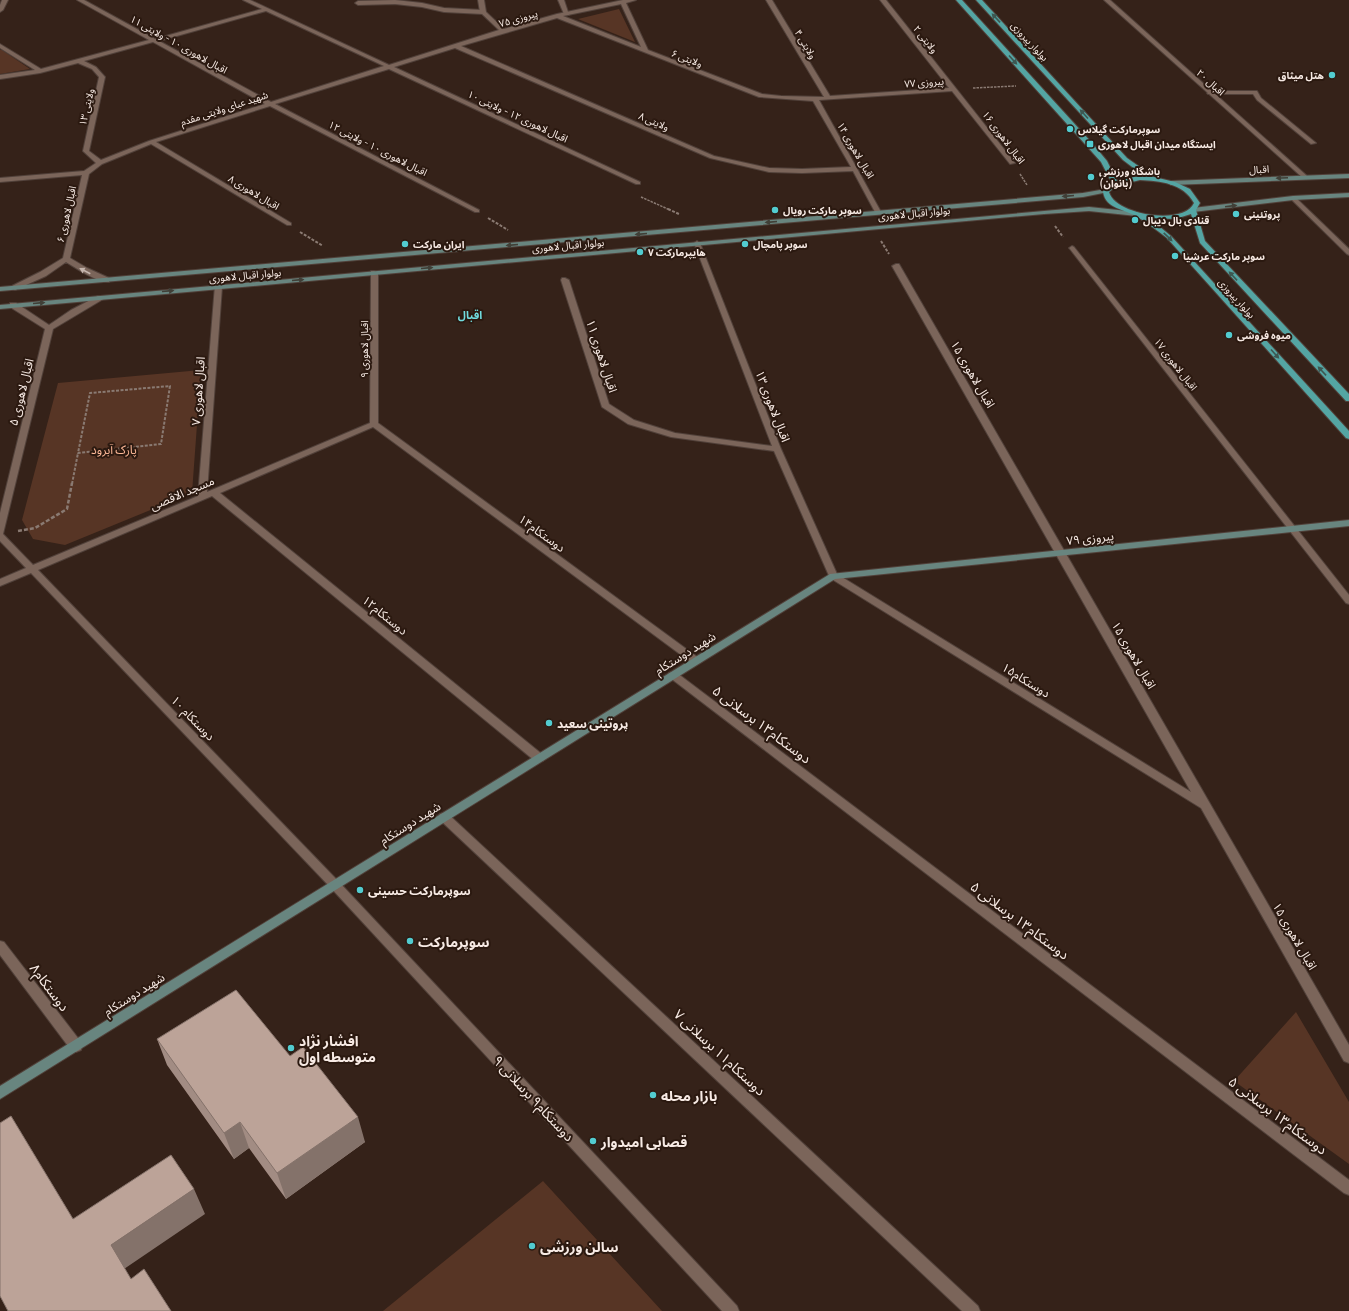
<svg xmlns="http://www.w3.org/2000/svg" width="1349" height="1311" font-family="Manrope,'Noto Sans Arabic',sans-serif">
<rect width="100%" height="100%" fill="#352219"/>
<path fill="#573525" d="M619 9 635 42 578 19Z
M0 50H2L30 69 0 74Z
M201 370 192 493 65 545 33 539 22 520 58 383Z
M1296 1012 1349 1102V1164L1234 1081Z
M543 1181 662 1311H383Z"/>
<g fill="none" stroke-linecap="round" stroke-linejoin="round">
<defs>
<path id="lane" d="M395 0 422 3 444 8 483 10 486 12 483 14 444 12 422 7 395 4 358 5 355 3 358 1Z
M558 0H564L569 15 564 14Z
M1210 91H1257L1261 98 1316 143 1311 144 1257 100 1253 94H1208L1207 93Z"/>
<path id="street" d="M2 0H8L3 10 0 12V5Z
M77 0H84L155 39 262 9 243 0H250L389 65 499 30 480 12 478 0H484L486 12 504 29 557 14 623 0H636L626 3 648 50 762 94 781 96 824 97 766 0H772L830 96 949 88 880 0H886L1015 163 1010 164 952 91 819 100 881 212 878 214 875 212 853 171 802 173 769 172 710 158 455 48 394 67 640 182V184H636L389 69 275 104 479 210V212H475L270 106 156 142 291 223V225H287L151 144 102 164 89 174 70 258 87 268 109 278V282C98 283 76 268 66 262L46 276 15 290 11 288 12 286 40 272 63 258 82 175 0 182V178L84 171 96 163 83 151 99 77 92 69 78 63 40 73 0 79V75L35 70 0 48V44L41 69 149 40ZM621 4 641 47 563 16ZM266 11 384 66 271 102 159 41ZM557 18 759 97 813 101 851 167 802 169 769 168 714 156 461 46ZM153 42 265 104 149 141 101 160 89 151 105 77 96 67 84 61Z
M1104 0H1110L1307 176V178H1303Z
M1291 197H1295L1349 249V255L1347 254 1291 199Z
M697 241 700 243 781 449 837 574 1191 792 892 266 896 264H899L1349 1045V1063L1344 1061 1201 808 830 578 774 451 671 437 628 424 602 407 561 280 562 278H565L569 280 609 404 634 420 675 433 772 446 694 243Z
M1072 246 1074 247 1349 595V604L1346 603 1070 249 1069 248Z
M371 271H374L378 273V423L700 659 701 661 700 663H692L373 427 220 493 543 755 544 758 543 761H535L212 496 38 570 339 882 737 1306 739 1311H722L331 888 31 573 0 586V579L26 568 0 541V513L45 329 10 307V303H16L49 325 71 310 98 296H101L105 298 53 329 3 534 33 565 198 496 215 285H218L222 287 207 492 370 423Z
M673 672 677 673 1349 1180V1195L1344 1193 669 677 668 675 669 673Z
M444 813 448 814 978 1306 980 1311H962L440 820 438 817 440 814Z
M0 941 4 942 81 1042 82 1046 81 1050 76 1052 71 1050 0 955Z"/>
<path id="secondary" d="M1349 174V178L1171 185 1168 183 1171 181Z
M1106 189 1109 191 1108 192 1083 197 0 291V287L1083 193Z
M1349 193V197L1293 200 1193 212 1190 210 1193 208 1293 196Z
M1089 207 1137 212 1140 214 1137 216 1089 211 1044 214 0 309V305Z
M1349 520V526L835 579 0 1099V1086L830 574Z"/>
<path id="primary" d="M956 0H962L1092 143 1107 161 1117 181 1134 177 1144 176 1123 160 976 0H982L1127 158 1154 177 1175 182 1190 189 1200 203 1196 210 1205 241 1349 394V401H1346L1200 243 1191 214 1175 219 1149 218 1171 236 1349 431V439L1346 438 1167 238C1157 230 1147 223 1136 216 1124 209 1106 209 1103 192L1106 187 1112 183 1101 162ZM1140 180C1160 181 1183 183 1194 203 1184 226 1115 215 1109 192L1116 186Z"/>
</defs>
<use href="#lane" stroke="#51413a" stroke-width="2"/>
<use href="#street" stroke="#51413a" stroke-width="2"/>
<use href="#secondary" stroke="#51413a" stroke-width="2"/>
<use href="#primary" stroke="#51413a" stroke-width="2"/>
<path stroke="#8a7a72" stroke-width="1.5" stroke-dasharray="2.5 1" stroke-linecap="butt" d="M973 88 1016 86
M1020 174 1027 185
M641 197 670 210"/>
<path stroke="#8a7a72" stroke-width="2" stroke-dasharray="3 1.5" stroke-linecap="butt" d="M668 209 679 214
M488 218 508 230
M1055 226 1063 237
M300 232 323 246
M881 241 889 254
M170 386 161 444 78 453 90 393Z
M72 484 78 453"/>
<path stroke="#8a7a72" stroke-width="2.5" stroke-dasharray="4 2" stroke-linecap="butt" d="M18 531 35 528 67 509 72 483"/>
<use href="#lane" fill="#7b655a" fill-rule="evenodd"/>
<use href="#street" fill="#7b655a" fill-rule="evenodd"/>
<use href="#secondary" fill="#68857f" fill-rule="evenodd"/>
<use href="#primary" fill="#54a5a3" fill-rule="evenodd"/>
</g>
<path fill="#a28c83" d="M157 1039 290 1056 365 1142 286 1199 249 1148 234 1159 167 1065Z"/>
<path fill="#84726a" d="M358 1117 365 1142 286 1199 277 1173Z
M240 1122 249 1148 234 1159 224 1133Z
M194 1189 205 1214 124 1269 111 1245Z"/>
<path fill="#bca398" stroke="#84726a" d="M236 990 290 1056 303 1047 358 1117 277 1173 240 1122 224 1133 157 1039Z
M11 1116 73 1219 171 1155 194 1189 111 1245 131 1279 144 1269 171 1311H8L0 1296V1123Z"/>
<defs><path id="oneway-solid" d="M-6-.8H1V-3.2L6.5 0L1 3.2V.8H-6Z"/></defs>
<g fill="#3d5852">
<use href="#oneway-solid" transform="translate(996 18) rotate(-133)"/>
<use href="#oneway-solid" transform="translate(1013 60) rotate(48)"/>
<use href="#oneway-solid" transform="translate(1084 114) rotate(-132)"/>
<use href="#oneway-solid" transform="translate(1168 237) rotate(44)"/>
<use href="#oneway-solid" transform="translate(1233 276) rotate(-133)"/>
<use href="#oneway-solid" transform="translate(1275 354) rotate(48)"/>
<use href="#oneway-solid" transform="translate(1322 371) rotate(-133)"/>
</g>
<g fill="#403f37">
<use href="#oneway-solid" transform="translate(1282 178) rotate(177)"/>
<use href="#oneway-solid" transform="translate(1068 196) rotate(175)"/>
<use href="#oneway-solid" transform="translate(1231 206) rotate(-7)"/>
<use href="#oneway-solid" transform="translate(771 222) rotate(175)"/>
<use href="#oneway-solid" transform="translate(641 234) rotate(175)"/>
<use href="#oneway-solid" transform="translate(512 245) rotate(175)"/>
<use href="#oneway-solid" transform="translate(427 268) rotate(-5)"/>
<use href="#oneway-solid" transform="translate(298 280) rotate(-5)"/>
<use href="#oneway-solid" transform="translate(168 291) rotate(-5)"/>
<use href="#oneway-solid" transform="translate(39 303) rotate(-5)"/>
</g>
<use fill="#c5b5ad" href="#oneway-solid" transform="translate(85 271) rotate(-153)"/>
<g fill="#52ccd0" stroke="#2b1910" stroke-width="1.5">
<circle cx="1332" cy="75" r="4"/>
<circle cx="1070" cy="129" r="4"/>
<rect x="1086" y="140" width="8" height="8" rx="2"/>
<circle cx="1091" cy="177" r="4"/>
<circle cx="775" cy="210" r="4"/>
<circle cx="1236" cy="214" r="4"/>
<circle cx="1135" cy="220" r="4"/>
<circle cx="405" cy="244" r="4"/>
<circle cx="745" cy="244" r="4"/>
<circle cx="640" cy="252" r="4"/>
<circle cx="1175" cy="256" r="4"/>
<circle cx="1229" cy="335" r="4"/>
<circle cx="549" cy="723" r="4"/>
<circle cx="360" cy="890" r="4"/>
<circle cx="410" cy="941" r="4"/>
<circle cx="291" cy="1048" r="4"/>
<circle cx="653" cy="1095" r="4"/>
<circle cx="593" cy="1141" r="4"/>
<circle cx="532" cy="1246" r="4"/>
</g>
<g text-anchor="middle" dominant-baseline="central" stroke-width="4" stroke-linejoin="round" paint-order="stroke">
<g font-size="10" fill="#f7eae4" stroke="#2b1910">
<text transform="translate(518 18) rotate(-16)">پیروزی ۷۵</text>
<text transform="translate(926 39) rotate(51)">ولایتی ۲</text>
<text transform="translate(1030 41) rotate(47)">بولوار پیروزی</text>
<text transform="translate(179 44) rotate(29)">اقبال لاهوری ۱۰ - ولایتی ۱۱</text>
<text transform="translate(806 44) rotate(59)">ولایتی ۴</text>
<text transform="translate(687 58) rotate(21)">ولایتی ۶</text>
<text transform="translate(924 82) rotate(-4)">پیروزی ۷۷</text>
<text transform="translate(1211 82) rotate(42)">اقبال ۲۰</text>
<text transform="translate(86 107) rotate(-77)">ولایتی ۱۳</text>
<text transform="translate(224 108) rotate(-18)">شهید عبای ولایتی مقدم</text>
<text transform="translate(518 116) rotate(25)">اقبال لاهوری ۱۲ - ولایتی ۱۰</text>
<text transform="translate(654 121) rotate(23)">ولایتی ۸</text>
<text transform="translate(1004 137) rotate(53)">اقبال لاهوری ۱۶</text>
<text transform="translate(378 148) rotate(27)">اقبال لاهوری ۱۰ - ولایتی ۱۲</text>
<text transform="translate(856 150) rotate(60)">اقبال لاهوری ۱۴</text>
<text transform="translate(1259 169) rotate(-3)">اقبال</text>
<text transform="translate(254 192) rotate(31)">اقبال لاهوری ۸</text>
<text transform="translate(914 213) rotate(-5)">بولوار اقبال لاهوری</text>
<text transform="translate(66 214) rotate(-77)">اقبال لاهوری ۶</text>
<text transform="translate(568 245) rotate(-5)">بولوار اقبال لاهوری</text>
<text transform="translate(245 275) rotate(-5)">بولوار اقبال لاهوری</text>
<text transform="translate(1237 298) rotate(48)">بولوار پیروزی</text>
<text transform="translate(364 349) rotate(-90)">اقبال لاهوری ۹</text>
<text transform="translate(1176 364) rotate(52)">اقبال لاهوری ۱۷</text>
</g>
<g font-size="10" font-weight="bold" fill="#f7eae4" stroke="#2b1910" text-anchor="start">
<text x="1324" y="75" text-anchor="end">هتل میثاق</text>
<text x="1078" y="129">سوپرمارکت گیلاس</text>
<text x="1098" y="144">ایستگاه میدان اقبال لاهوری</text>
<text x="1099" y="171">باشگاه ورزشی<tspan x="1099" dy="12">(بانوان)</tspan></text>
<text x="783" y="210">سوپر مارکت رویال</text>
<text x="1244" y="214">پروتئینی</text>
<text x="1143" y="220">قنادی بال دیبال</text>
<text x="413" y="244">ایران مارکت</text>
<text x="753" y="244">سوپر‌ پامچال</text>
<text x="648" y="252">هایپرمارکت ۷</text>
<text x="1183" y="256">سوپر مارکت عرشیا</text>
<text x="1237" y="335">میوه فروشی</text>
</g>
<g font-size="11" font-weight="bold" fill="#71dde0" stroke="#2b1910">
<text x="470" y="314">اقبال</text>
</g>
<g font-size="12" fill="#f7eae4" stroke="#2b1910">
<text transform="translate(602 356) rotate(72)">اقبال لاهوری ۱۱</text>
<text transform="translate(973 374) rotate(60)">اقبال لاهوری ۱۵</text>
<text transform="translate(198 391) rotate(-86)">اقبال لاهوری ۷</text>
<text transform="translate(21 392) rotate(-76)">اقبال لاهوری ۵</text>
<text transform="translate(773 406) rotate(69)">اقبال لاهوری ۱۳</text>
<text transform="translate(182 493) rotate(-23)">مسجد الاقصی</text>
<text transform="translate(542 533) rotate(36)">دوستکام۱۴</text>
<text transform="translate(1090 538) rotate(-6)">پیروزی ۷۹</text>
<text transform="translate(385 615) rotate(39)">دوستکام۱۲</text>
<text transform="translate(685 653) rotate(-32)">شهید دوستکام</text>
<text transform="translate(1134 655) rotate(60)">اقبال لاهوری ۱۵</text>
<text transform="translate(1026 680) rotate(32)">دوستکام۱۵</text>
<text transform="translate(193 718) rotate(46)">دوستکام ۱۰</text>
<text transform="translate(410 823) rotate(-32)">شهید دوستکام</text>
<text transform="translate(1295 936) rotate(60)">اقبال لاهوری ۱۵</text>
<text transform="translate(134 994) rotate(-32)">شهید دوستکام</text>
</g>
<g font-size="12" fill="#feb998" stroke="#2b1910">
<text x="114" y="449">پارک آبرود</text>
</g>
<g font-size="12" font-weight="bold" fill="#f7eae4" stroke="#2b1910" text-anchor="start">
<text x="557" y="723">پروتینی سعید</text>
<text x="368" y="890">سوپرمارکت حسینی</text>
</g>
<g font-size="14" fill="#f7eae4" stroke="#2b1910">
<text transform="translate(762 724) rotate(37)">دوستکام۱۳ برسلانی ۵</text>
<text transform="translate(1020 920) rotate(37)">دوستکام۱۳ برسلانی ۵</text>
<text transform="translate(50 987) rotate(53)">دوستکام۸</text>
<text transform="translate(720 1052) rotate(43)">دوستکام۱۱ برسلانی ۷</text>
<text transform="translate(534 1098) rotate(47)">دوستکام۹ برسلانی ۹</text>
<text transform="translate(1278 1115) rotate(37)">دوستکام۱۳ برسلانی ۵</text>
</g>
<g font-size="14" font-weight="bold" fill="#f7eae4" stroke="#2b1910" text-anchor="start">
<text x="418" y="941">سوپرمارکت</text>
<text x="299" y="1040">افشار نژاد<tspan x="299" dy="16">متوسطه اول</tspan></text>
<text x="661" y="1095">بازار محله</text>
<text x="601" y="1141">قصابی امیدوار</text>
<text x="540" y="1246">سالن ورزشی</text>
</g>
</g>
</svg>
